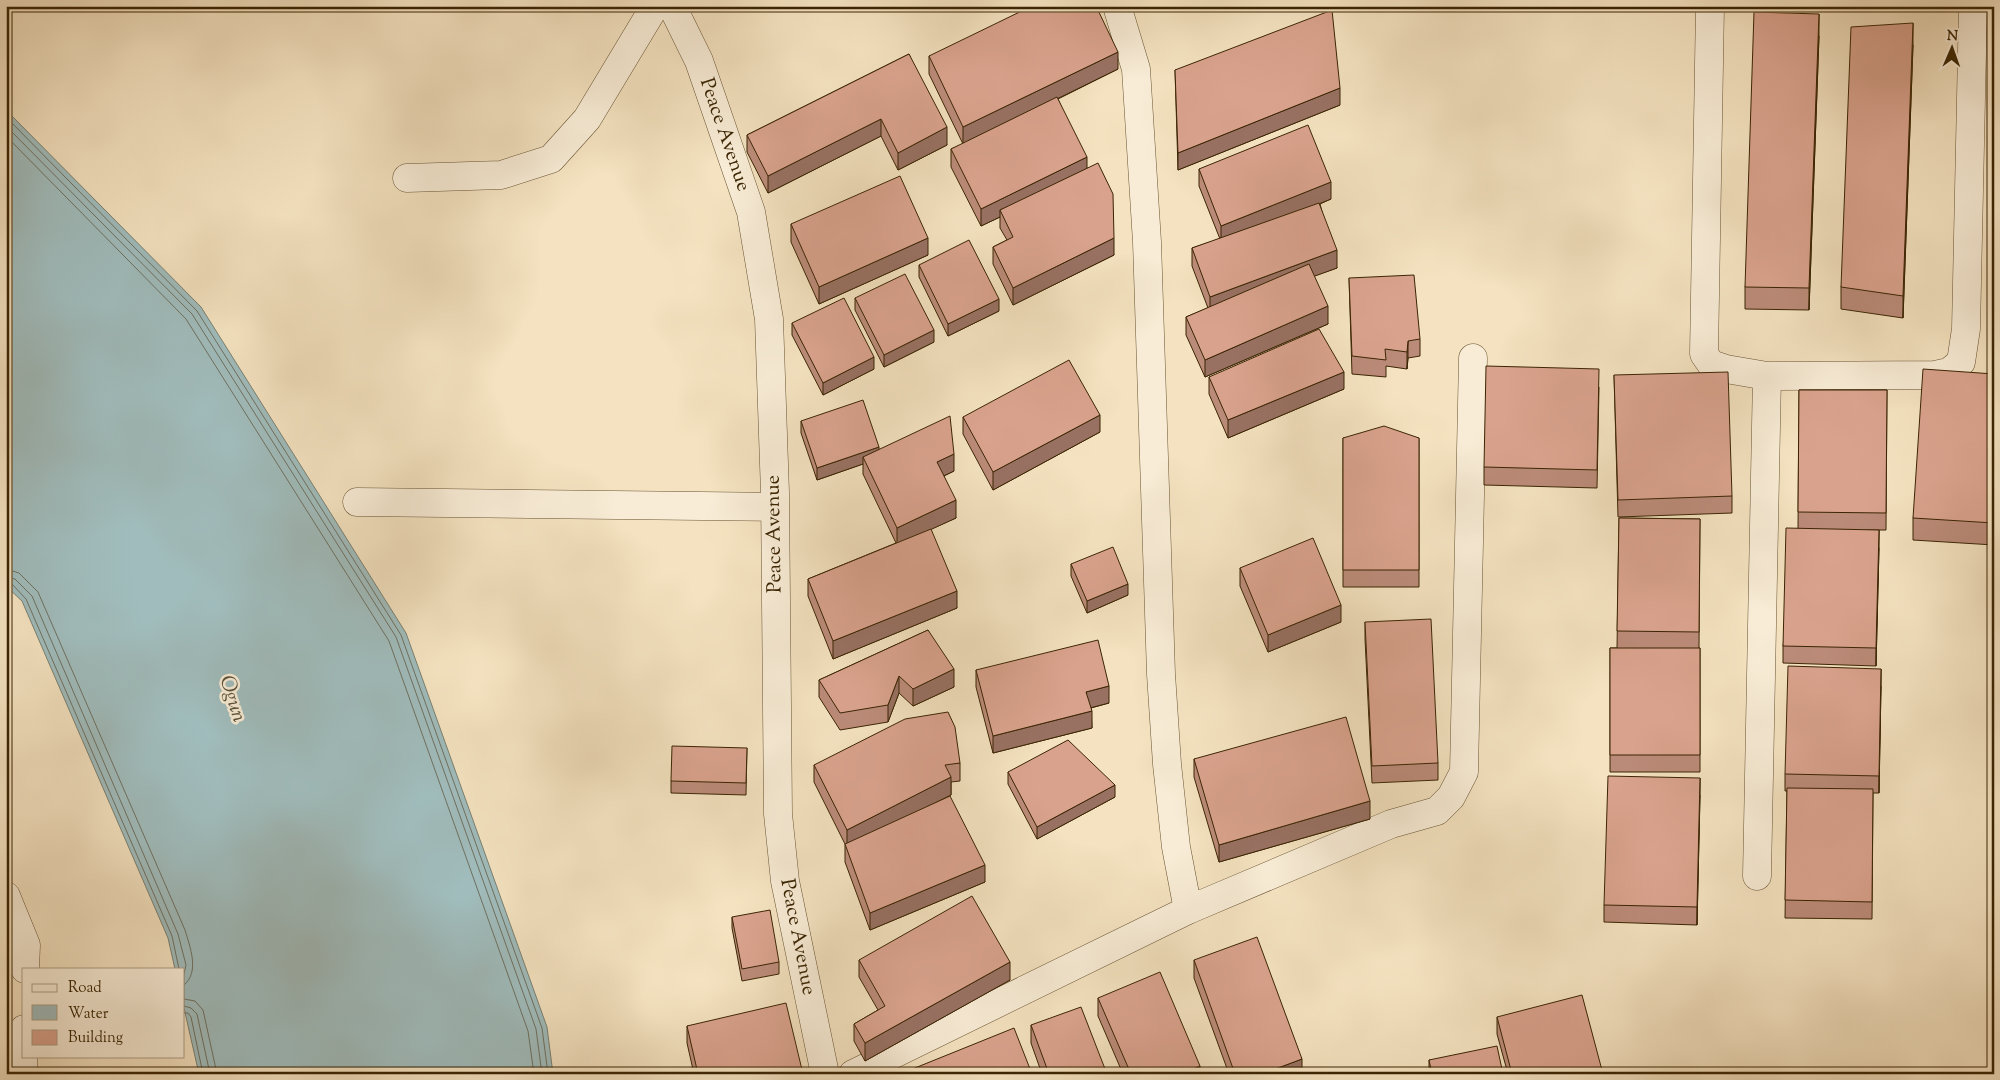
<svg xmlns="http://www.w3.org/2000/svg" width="2000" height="1080" font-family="'Sorts Mill Goudy',serif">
<rect width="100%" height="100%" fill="#f4e2c0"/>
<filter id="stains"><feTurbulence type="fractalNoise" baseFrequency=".004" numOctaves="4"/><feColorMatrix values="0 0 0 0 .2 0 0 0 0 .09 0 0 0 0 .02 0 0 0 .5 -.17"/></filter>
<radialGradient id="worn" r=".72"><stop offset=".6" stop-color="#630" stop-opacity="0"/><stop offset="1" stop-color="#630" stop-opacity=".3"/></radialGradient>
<path fill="#a0bcbc" stroke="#788072" d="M6 110 201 307 406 633 547 1027 553 1074H199L184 1008V969H175L168 938 22 601 6 586Z"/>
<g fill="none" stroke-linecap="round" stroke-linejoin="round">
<path stroke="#6e7060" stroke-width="1" d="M6 117 197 311 401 635 542 1028 548 1074
M6 126 192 314 396 637 536 1029 542 1074
M6 136 186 319 389 641 528 1031 534 1074
M6 569 19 573 38 592 185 930C190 947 200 972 184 985
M6 577 15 579 32 596 178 934 186 965 184 974
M6 583 12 584 26 599 172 936 179 969
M184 999 195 1001 203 1010 217 1074
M184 1006 191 1008 197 1014 210 1074
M184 1013H188L191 1017 203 1074"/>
<defs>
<path id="minor" d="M672 6 699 61 751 212 769 319 775 493 778 814 785 881 825 1074
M1117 6 1136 69 1147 242 1161 674 1167 764 1176 847 1188 910
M1710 6 1704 354 1711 364 1726 369 1767 376 1935 375 1949 372 1961 362 1966 329 1973 6
M407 178 501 175 551 159 587 119 655 6
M357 502 775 507
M1757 876 1767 376
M6 896 26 945 25 969
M23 1074 24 1029
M853 1074 1188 910 1391 824 1437 811 1451 797 1464 772 1473 358"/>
</defs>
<use href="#minor" stroke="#695432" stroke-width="29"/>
<use href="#minor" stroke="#f8ecd6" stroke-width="28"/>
</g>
<path fill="#bb8b79" stroke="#3b2503" d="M1819 36 1809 310 1745 309V287Z
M1913 45 1903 318 1841 309V287Z
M909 54 947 145 898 170 881 136 768 193 747 152V135Z
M929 56 1118 69 1058 99 1087 168 1114 255 1013 305 993 264V247L1007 240 1000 228V217L981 226 951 167V149L963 144 929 74Z
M1175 70 1340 105 1178 170Z
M1199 169 1331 199 1320 204 1337 268 1314 276 1328 324 1205 377 1186 335V317L1208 308 1192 266V248L1220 239 1199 186Z
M791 224 928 255 819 304 791 242Z
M919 265 999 311 948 336 919 277Z
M1349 278 1420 339V356L1408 358 1407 369 1386 366V377L1352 374Z
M855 298 934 342 884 367 855 310Z
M792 323 874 369 823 395 792 335Z
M1994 374V545L1913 540V518Z
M1614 375 1732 496V513L1618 517Z
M1209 377 1344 389 1228 438 1209 394Z
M1599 387 1597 488 1484 485V467Z
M1799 390H1887L1886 530H1865L1879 548 1876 666 1783 663V646L1798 529Z
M963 417 1100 432 993 490 963 434Z
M801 421 879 450 954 471 944 476 956 518 929 530 957 608 833 659 808 596V579L896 543 863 474V464L817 480 801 433Z
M1343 438H1419V587H1343Z
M1619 518 1700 519 1699 648H1700V772H1610V648H1617Z
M1071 564 1128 595 1087 613 1071 576Z
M1240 568 1341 622 1268 652 1240 586Z
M1365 622 1438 763V780L1372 783 1365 639Z
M928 630 954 687 913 706 899 693 888 722 840 730 819 697V680Z
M976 670 1109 703 1091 708 1092 728 993 753 976 687Z
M1881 686 1879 793H1873L1872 919 1785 918 1787 791H1785V774Z
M747 748 746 795 671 793V781Z
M1194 759 1370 819 1219 862 1194 777Z
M960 763V781L951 782V795L936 802 985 882 870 930 845 862V844L814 782V765Z
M1008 772 1115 797 1037 839 1008 784Z
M1700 795 1697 925 1604 922V905Z
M732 917 779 962V974L742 981 732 928Z
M859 960 1010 980 865 1061 854 1041V1024L878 1010 859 977Z
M1194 960 1302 1074H1229L1194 978Z
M1098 998 1200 1074H1123L1098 1016Z
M1497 1017 1603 1074H1508L1497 1034Z
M1031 1025 1107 1074H1042L1031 1043Z
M687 1026 803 1074H694L687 1043Z
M1429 1060 1503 1074H1429Z"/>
<path fill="#987163" stroke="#3b2503" d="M1819 14V36L1809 310V288Z
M1913 23V45L1903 318V296Z
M1118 52V69L963 145V127Z
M1340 88V105L1178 170V153Z
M881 119V136L768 193V176Z
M947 127V145L898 170V153Z
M1087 157V174L1000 210V217L981 226V209Z
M1331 182V199L1221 243V226Z
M928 238V255L819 304V287Z
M1114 238V255L1013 305V288Z
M1337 250V268L1210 314V297Z
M999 299V311L948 336V324Z
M1328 306V324L1205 377V360Z
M934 330V342L884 367V355Z
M1408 341V358L1407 369V352Z
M874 357V369L823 395V383Z
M1344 372V389L1228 438V420Z
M1100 415V432L993 490V472Z
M879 447V459L863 457V464L817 480V468Z
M954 454V471L937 479V462Z
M956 500V518L897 545V528Z
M1879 530V548L1876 666V648Z
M1128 584V595L1087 613V601Z
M957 591V608L833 659V641Z
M1341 605V622L1268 652V635Z
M954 669V687L913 706V689Z
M1881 669V686L1879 793V776Z
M899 676V693L888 722V705Z
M1109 686V703L1086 709V692Z
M1092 711V728L993 753V736Z
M951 777V795L847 847V830Z
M1700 778V795L1697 925V907Z
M1115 785V797L1037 839V827Z
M1370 801V819L1219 862V845Z
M985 865V882L870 930V913Z
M1010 962V980L865 1061V1043Z
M1302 1059V1074H1262Z
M1200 1066V1074H1182Z"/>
<path fill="#d9a28d" stroke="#3b2503" d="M1032 6H1096L1118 52 963 127 929 56Z
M1332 10 1340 88 1178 153 1175 70Z
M1754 12 1819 14 1809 288 1745 287Z
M1913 23 1903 296 1841 287 1851 27Z
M909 54 947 127 898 153 881 119 768 176 747 135Z
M1057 97 1087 157 981 209 951 149Z
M1308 125 1331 182 1221 226 1199 169Z
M1098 163 1113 194 1114 238 1013 288 993 247 1013 237 1000 210Z
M900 176 928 238 819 287 791 224Z
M1319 203 1337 250 1210 297 1192 248Z
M969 240 999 299 948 324 919 265Z
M1309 264 1328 306 1205 360 1186 317Z
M905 274 934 330 884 355 855 298Z
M1414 275 1420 339 1408 341 1407 352 1385 349 1386 360 1352 356 1349 278Z
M844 298 874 357 823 383 792 323Z
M1319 329 1344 372 1228 420 1209 377Z
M1069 360 1100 415 993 472 963 417Z
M1486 366 1599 369 1597 470 1484 467Z
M1923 369 1994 374V523L1913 518Z
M1728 372 1732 496 1618 500 1614 375Z
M1799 390H1887L1886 513 1798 512Z
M863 400 879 447 817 468 801 421Z
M950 416 954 454 937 462 956 500 897 528 863 457Z
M1384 426 1419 438V570H1343V438Z
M1619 518 1700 519 1699 632 1617 631Z
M1786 528 1879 530 1876 648 1783 646Z
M931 529 957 591 833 641 808 579Z
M1313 538 1341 605 1268 635 1240 568Z
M1113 547 1128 584 1087 601 1071 564Z
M1431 619 1438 763 1372 766 1365 622Z
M928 630 954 669 913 689 899 676 888 705 840 713 819 680Z
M1098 640 1109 686 1086 692 1092 711 993 736 976 670Z
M1610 648H1700V755H1610Z
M1788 666 1881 669 1879 776 1785 774Z
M948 712 955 727 960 763 945 765 951 777 847 830 814 765 905 719Z
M1346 717 1370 801 1219 845 1194 759Z
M1068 740 1115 785 1037 827 1008 772Z
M672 746 747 748 746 783 671 781Z
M1608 776 1700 778 1697 907 1604 905Z
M1787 788 1873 789 1872 902 1785 900Z
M950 796 985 865 870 913 845 844Z
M972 896 1010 962 865 1043 854 1024 885 1006 859 960Z
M770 910 779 962 742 969 732 917Z
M1257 937 1302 1059 1262 1074H1235L1194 960Z
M1160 972 1200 1066 1182 1074H1131L1098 998Z
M1582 995 1603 1074H1512L1497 1017Z
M786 1003 803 1074H698L687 1026Z
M1081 1007 1107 1074H1049L1031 1025Z
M1014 1028 1032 1074H900Z
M1497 1046 1503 1074H1432L1429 1060Z"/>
<g text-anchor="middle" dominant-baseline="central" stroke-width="5" stroke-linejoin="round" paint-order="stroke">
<g font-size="20" fill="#3b2503" stroke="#f8ecd6">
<text transform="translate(724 135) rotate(71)">Peace Avenue</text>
<text transform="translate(775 534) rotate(-91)">Peace Avenue</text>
<text transform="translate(797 937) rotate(79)">Peace Avenue</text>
</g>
<g font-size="21" font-style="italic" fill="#59523a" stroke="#f8ecd6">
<text transform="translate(232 699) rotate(73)">Ogun</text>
</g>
</g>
<rect width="2000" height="1080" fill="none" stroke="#f4e2c0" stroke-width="25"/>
<rect x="8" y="8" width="1985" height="1065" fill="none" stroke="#3b2503" stroke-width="2.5"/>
<rect x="12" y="12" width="1975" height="1055" fill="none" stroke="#3b2503"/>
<rect x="22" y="968" width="162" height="90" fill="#f8ecd6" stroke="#ac9c82"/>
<rect x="32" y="984" width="25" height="8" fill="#f8ecd6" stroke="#ac9c82"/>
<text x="68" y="992" font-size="15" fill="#3b2503">Road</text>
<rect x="32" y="1005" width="25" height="15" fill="#a0bcbc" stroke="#ac9c82"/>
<text x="68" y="1018" font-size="15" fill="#3b2503">Water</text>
<rect x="32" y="1030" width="25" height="15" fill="#d9a28d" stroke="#ac9c82"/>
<text x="68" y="1042" font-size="15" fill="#3b2503">Building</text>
<g transform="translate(1952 48) rotate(2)" stroke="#f8ecd6" stroke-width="4" paint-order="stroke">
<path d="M0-4L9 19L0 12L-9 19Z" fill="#3b2503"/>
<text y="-8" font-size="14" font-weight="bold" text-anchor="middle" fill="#3b2503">N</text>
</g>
<rect width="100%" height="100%" filter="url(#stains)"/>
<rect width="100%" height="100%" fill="url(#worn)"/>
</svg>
